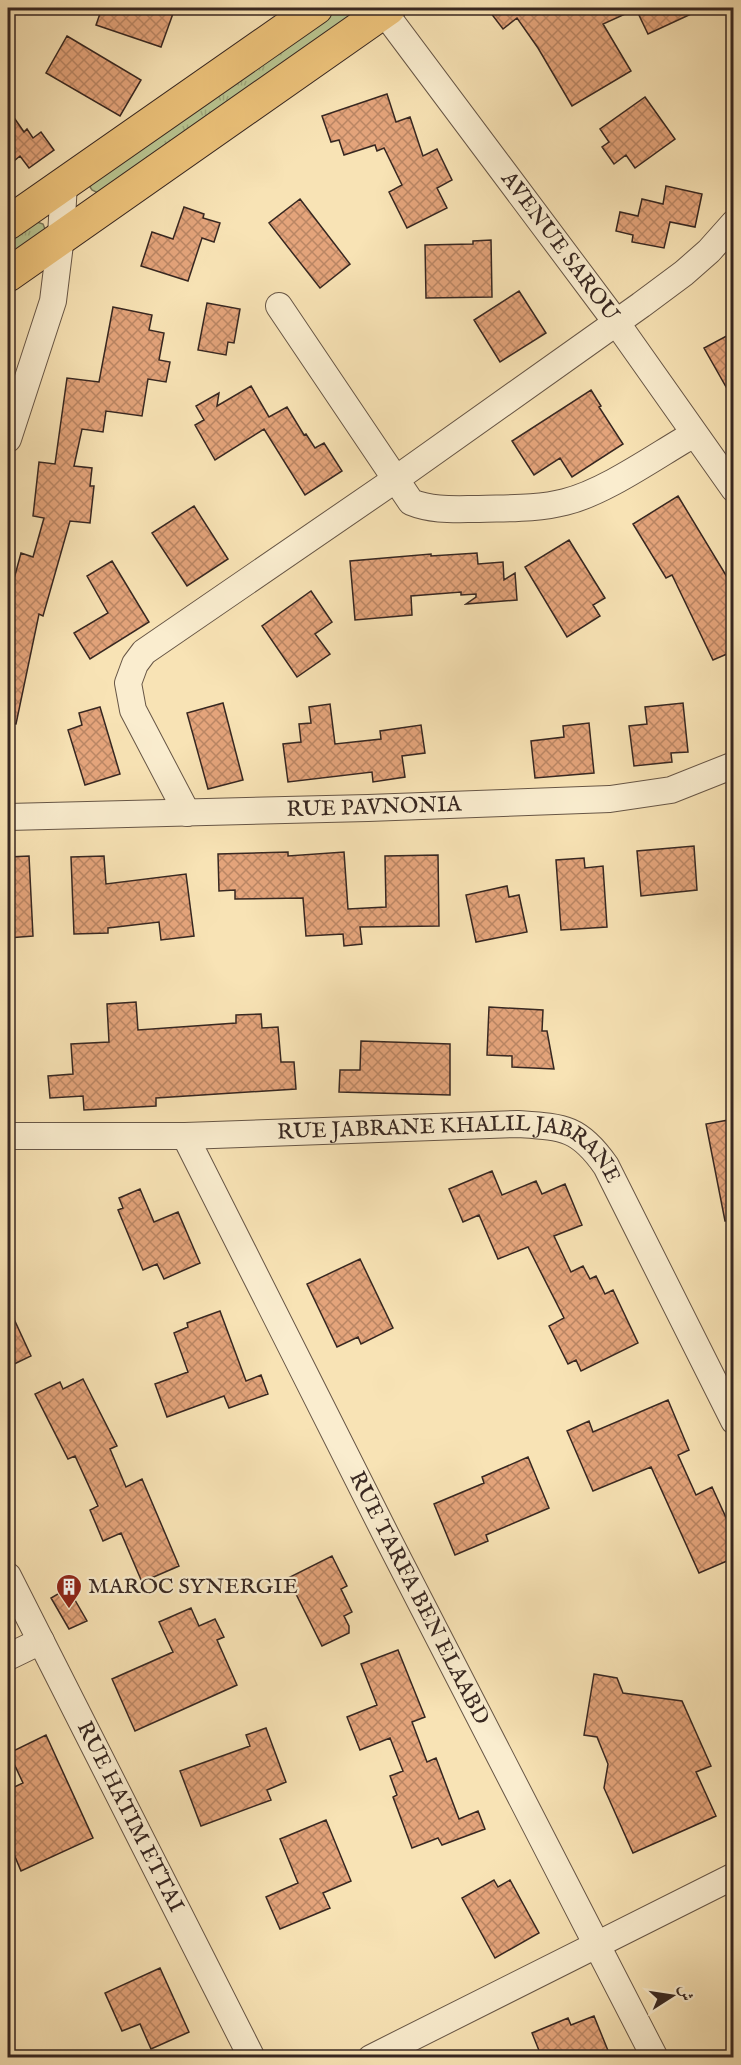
<svg xmlns="http://www.w3.org/2000/svg" width="741" height="2065" font-family="'IM FELL English',Amiri,serif">
<defs>
<pattern id="grass-tufts" width="24" height="20" patternUnits="userSpaceOnUse" patternTransform="scale(1.5)"><rect width="24" height="20" fill="#b9c591"/><path d="M3 7l-1-3M5 7V3M7 7l1-3M15 17l-1-3M17 17v-4M19 17l1-3" fill="none" stroke="#a0a97d"/></pattern>
<pattern id="building-cross-hatch" width="8" height="8" patternUnits="userSpaceOnUse" patternTransform="scale(1.5)"><rect width="8" height="8" fill="#e4a47b"/><path d="M0 0l8 8M0 8l8-8" fill="none" stroke="#ba8664"/></pattern>
</defs>
<rect width="100%" height="100%" fill="#f8e3b5"/>
<filter id="stains"><feTurbulence type="fractalNoise" baseFrequency=".00333" numOctaves="4"/><feColorMatrix values="0 0 0 0 .2 0 0 0 0 .09 0 0 0 0 .02 0 0 0 .5 -.17"/></filter>
<radialGradient id="worn" r=".72"><stop offset=".6" stop-color="#630" stop-opacity="0"/><stop offset="1" stop-color="#630" stop-opacity=".3"/></radialGradient>
<path fill="url(#grass-tufts)" stroke="#787659" stroke-width="1.5" d="M339 8H360L357 11 98 193 92 190 90 187 94 180Z
M37 222 43 224 45 229 44 233 8 259V241Z"/>
<path fill="url(#building-cross-hatch)" stroke="#372721" stroke-width="1.5" d="M102 8H175L161 47 96 25Z
M487 8H704L648 34 636 9 603 24 631 71 572 106 538 48 517 18 503 29Z
M67 36 141 80 120 116 46 73Z
M387 94 396 122 410 117 423 156 437 149 452 180 437 188 447 208 407 228 389 192 402 185 384 148 377 151 375 145 344 155 339 140 331 142 322 116Z
M645 97 675 139 635 168 626 155 614 164 602 147 609 142 600 129Z
M8 109 24 132 27 129 33 138 41 132 54 150 29 168 20 156 8 166Z
M666 186 702 194 695 227 670 222 664 248 632 242 633 235 616 231 620 212 638 216 642 199 663 204Z
M300 199 350 264 320 288 269 223Z
M184 207 204 214 203 218 220 223 214 242 202 238 188 281 141 266 152 232 173 239Z
M491 240 492 297 426 298 425 245 473 244V241Z
M519 291 546 333 500 362 474 320Z
M207 303 240 309 234 343 228 342 226 355 198 350Z
M113 307 152 315 149 330 164 333 159 360 170 362 166 382 148 379 142 416 106 411 103 432 82 429 74 466 92 468 90 486H94L90 523 70 521 43 616 39 614 16 724 8 723V601L21 553 33 557 44 518 33 516 39 462 55 464 67 378 99 382Z
M734 332V401L704 348Z
M251 386 269 417 287 407 304 435 306 434 315 448 324 443 342 471 305 495 264 429 215 460 195 425 204 420 196 406 219 393 217 406Z
M591 390 601 406 599 407 623 444 572 477 560 458 534 475 512 441Z
M678 496 727 577 734 573V651L713 660 672 575 666 578 633 524Z
M194 506 228 559 187 586 152 533Z
M569 540 605 598 593 605 600 616 567 637 525 567Z
M477 553 478 564 503 562 504 580 515 573 517 600 466 604 476 597V594L461 595V592L411 596 412 615 355 620 350 561 431 554V556Z
M112 561 149 622 90 659 74 633 108 613 87 576Z
M311 591 332 622 315 634 330 654 297 677 262 626Z
M223 703 243 780 208 789 187 713Z
M683 703 688 752 671 753 672 762 634 766 629 726 647 724 645 707Z
M330 704 335 744 381 739 380 731 421 725 425 753 402 756 405 777 373 782 372 772 288 782 283 744 301 742 299 724 311 723 309 707Z
M100 707 120 774 85 785 68 730 82 725 79 713Z
M589 723 594 773 535 778 531 741 564 737 563 726Z
M694 846 697 890 641 896 637 851Z
M288 852V856L344 852 348 909 386 907 385 856 438 855 439 926 360 927 362 944 344 946 343 934 306 936 303 898 235 899V890L219 891 218 854Z
M29 856 33 936 8 938V857Z
M104 856 106 884 186 874 194 936 161 940 159 922 108 928V933L74 934 71 857Z
M584 858 585 868 603 866 607 927 561 930 556 860Z
M507 886 509 897 519 895 527 932 476 942 466 895Z
M136 1002 138 1030 236 1023V1015L261 1014 262 1028 278 1027 281 1062H294L296 1089 156 1098V1106L84 1110 83 1096 50 1098 48 1076 73 1074 71 1044 109 1042 107 1004Z
M489 1007 543 1010 542 1031H547L554 1069 512 1067V1056L487 1055Z
M361 1041 450 1044V1095L339 1092 340 1070H360Z
M734 1119V1220L725 1221 706 1124Z
M492 1171 502 1195 536 1181 542 1194 565 1184 582 1225 554 1236 571 1272 583 1266 590 1279 596 1276 605 1294 613 1290 638 1343 581 1371 576 1360 568 1364 549 1326 564 1318 528 1247 498 1259 479 1215 463 1222 449 1189Z
M140 1189 154 1222 178 1212 200 1263 164 1279 157 1264 143 1270 118 1210 123 1208 119 1198Z
M360 1259 393 1328 361 1344 358 1337 337 1347 307 1284Z
M8 1306 31 1356 8 1367Z
M220 1311 246 1381 261 1375 268 1394 229 1408 224 1396 167 1417 155 1384 188 1372 174 1333 188 1327 187 1323Z
M83 1379 117 1446 110 1449 126 1487 142 1479 179 1566 142 1582 121 1533 103 1541 90 1510 98 1506 75 1456 68 1459 35 1394 60 1382 63 1389Z
M668 1400 689 1450 678 1455 696 1495 712 1487 734 1535V1558L699 1573 651 1467 593 1491 567 1431 589 1421 593 1432Z
M528 1457 549 1508 486 1535 488 1541 455 1555 434 1504 484 1483 482 1477Z
M332 1556 347 1586 341 1589 352 1612 344 1616 349 1626V1633L322 1646 288 1578Z
M68 1588 87 1621 69 1629 51 1598Z
M191 1608 199 1626 215 1619 224 1637 217 1640 237 1685 135 1731 112 1679 173 1652 159 1622Z
M398 1650 425 1717 412 1722 427 1762 436 1758 459 1819 478 1811 485 1829 442 1845 438 1838 412 1848 393 1797 397 1795 390 1776 403 1771 390 1738 360 1750 347 1717 377 1705 361 1664Z
M594 1674 617 1678 623 1693 682 1701 711 1766 696 1772 716 1816 633 1853 604 1788 608 1764 597 1737 584 1735Z
M266 1728 286 1782 267 1790 271 1800 201 1826 180 1771 250 1746 246 1735Z
M46 1735 93 1838 21 1871 8 1840V1790L23 1783 9 1753Z
M326 1820 351 1881 323 1893 330 1908 280 1929 266 1897 298 1883 280 1839Z
M494 1880 498 1887 510 1880 539 1933 495 1958 462 1898Z
M160 1968 189 2032 151 2049 140 2024 122 2031 105 1993Z
M594 2016 611 2058H542L532 2033 568 2018 571 2025Z"/>
<g fill="none" stroke-linecap="round" stroke-linejoin="round">
<defs>
<g id="minor">
<path id="s1" d="M381 8 616 322 734 489"/>
<path d="M279 306 411 502C433 511 455 509 479 509 507 508 538 509 565 502 606 492 657 455 694 434"/>
<path d="M8 439 53 301 61 236 64 183"/>
<path d="M187 813 133 710 128 683 135 664 144 652 396 479 641 305 684 273 709 251 734 223"/>
<path id="s2" d="M8 817 368 808 610 799 671 790 734 765"/>
<path id="s3" d="M8 1136H185L518 1124C563 1127 579 1127 606 1166L734 1421"/>
<path id="s4" d="M185 1136 388 1539 655 2058"/>
<path id="s5" d="M8 1576 252 2058"/>
<path d="M8 1657 41 1641"/>
<path d="M371 2058 734 1876"/>
</g>
<path id="major" d="M8 223 316 8
M8 275 389 8"/>
</defs>
<use href="#minor" stroke="#675646" stroke-width="28"/>
<use href="#major" stroke="#372721" stroke-width="35"/>
<use href="#minor" stroke="#faedcf" stroke-width="26"/>
<use href="#major" stroke="#ecc27a" stroke-width="33"/>
</g>
<defs>
<symbol id="building-pin" viewBox="-11 -11 22 30"><path d="M0 17L-7.5 6A9.5 9.5 0 1 1 7.5 6Z" fill="#8f2418" stroke="#faedcf"/><path d="M-4-6H4V6H1V3H-1V6H-4ZM-2.5-4.3h1.7v1.8h-1.7ZM.8-4.3h1.7v1.8H.8ZM-2.5-1h1.7V.8h-1.7ZM.8-1h1.7V.8H.8Z" fill="#fff"/></symbol>
</defs>
<g fill-rule="evenodd">
<use href="#building-pin" x="54" y="1572" width="30" height="40"/>
</g>
<g text-anchor="middle" dominant-baseline="central" stroke-width="4.5" stroke-linejoin="round" paint-order="stroke">
<g font-size="22" fill="#372721" stroke="#faedcf">
<text stroke="none"><textPath href="#s1" startOffset="298">AVENUE SAROU</textPath></text>
<text stroke="none"><textPath href="#s2" startOffset="366">RUE PAVNONIA</textPath></text>
<text stroke="none"><textPath href="#s3" startOffset="450">RUE JABRANE KHALIL JABRANE</textPath></text>
<text stroke="none"><textPath href="#s4" startOffset="518">RUE TARFA BEN ELAABD</textPath></text>
<text stroke="none"><textPath href="#s5" startOffset="270">RUE HATIM ETTAI</textPath></text>
</g>
<g font-size="22" fill="#372721" stroke="#faedcf" text-anchor="start">
<text x="88" y="1587">MAROC SYNERGIE</text>
</g>
</g>
<rect width="741" height="2065" fill="none" stroke="#f8e3b5" stroke-width="30"/>
<rect x="9" y="9" width="723" height="2047" fill="none" stroke="#372721" stroke-width="3"/>
<rect x="15" y="15" width="711" height="2035" fill="none" stroke="#372721" stroke-width="1.5"/>
<g transform="translate(672 1996) rotate(78)" stroke="#faedcf" stroke-width="4.5" paint-order="stroke">
<path d="M0-4.5L10 22L0 15L-10 22Z" fill="#372721"/>
<text y="-9" font-size="16" font-weight="bold" text-anchor="middle" fill="#372721">ش</text>
</g>
<rect width="100%" height="100%" filter="url(#stains)"/>
<rect width="100%" height="100%" fill="url(#worn)"/>
</svg>
